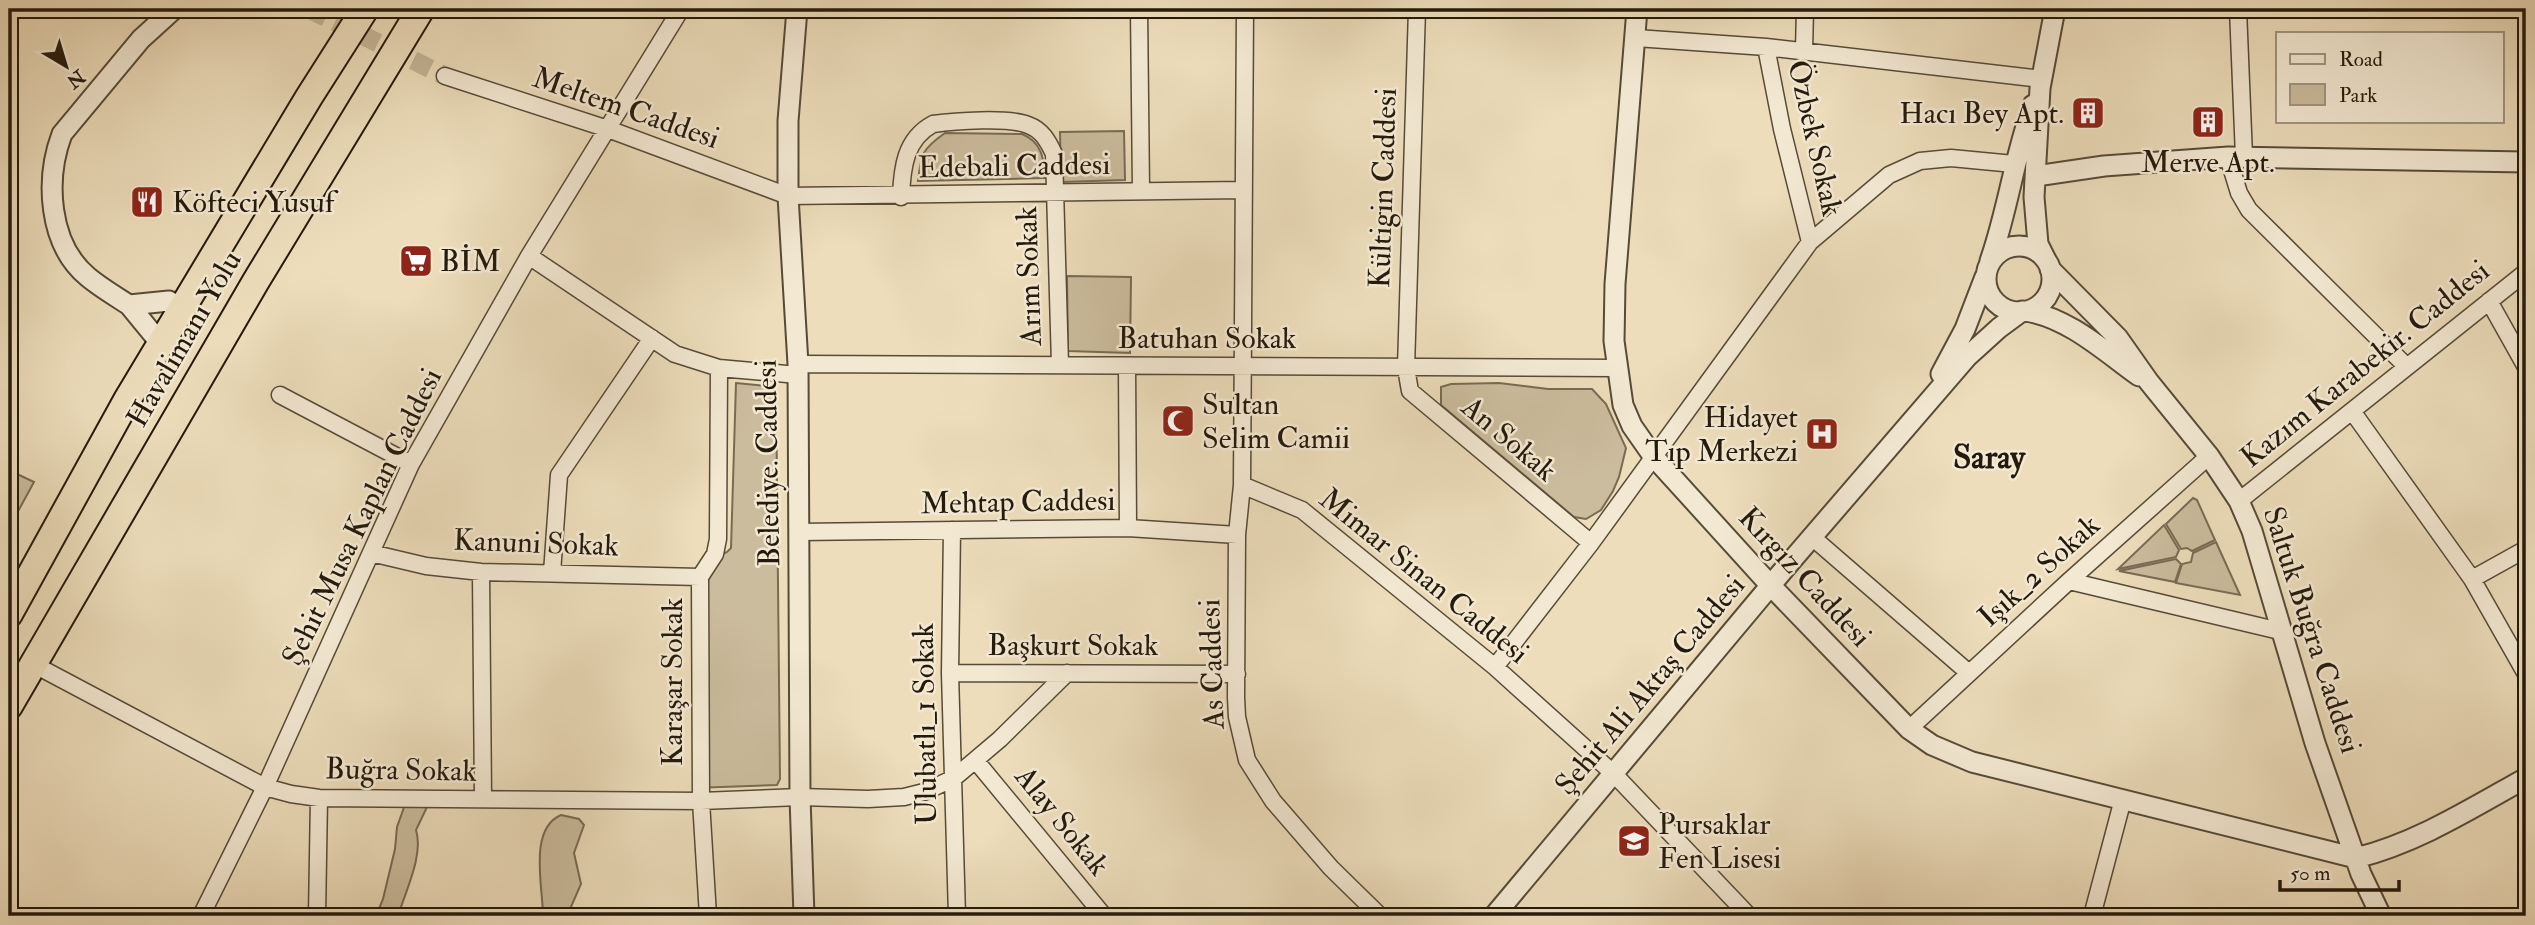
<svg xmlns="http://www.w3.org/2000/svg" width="2535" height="925" font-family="'IM FELL Double Pica',serif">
<rect width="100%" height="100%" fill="#edddbb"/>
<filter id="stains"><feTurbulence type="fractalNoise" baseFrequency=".00286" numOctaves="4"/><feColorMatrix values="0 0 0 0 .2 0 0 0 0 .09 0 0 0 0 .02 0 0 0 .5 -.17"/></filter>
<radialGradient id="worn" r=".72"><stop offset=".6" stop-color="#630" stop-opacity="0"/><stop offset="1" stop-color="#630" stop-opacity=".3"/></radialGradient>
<path fill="#cbbc9d" stroke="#786b54" stroke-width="2" d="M1124 131 1125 180 1061 182 1060 132Z
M945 133 1022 134C1042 142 1044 159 1045 178L918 181C921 154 922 149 945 133Z
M1067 276 1131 277 1130 353 1068 351Z
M736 383 776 387 780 779 777 785 694 788 704 563 727 552 731 548Z
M1499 383 1548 389H1592L1606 404 1626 448 1619 477 1613 491 1601 510 1586 519 1574 517 1441 405V387L1451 384Z
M17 474 34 482 9 528V482Z
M2193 498 2197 500 2215 540 2192 551 2187 548 2181 549 2166 524Z
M2164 525 2179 550 2176 557 2118 569Z
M2216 542 2240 595 2176 583 2182 564 2191 562 2193 553Z
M2176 559 2181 564 2175 582 2119 571Z
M407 799 428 805 416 830C424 855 405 892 398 916H376L383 899 395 849 397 827Z
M561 815 579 819 584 825 574 853 581 884 567 916H543C543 887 528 829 561 815Z"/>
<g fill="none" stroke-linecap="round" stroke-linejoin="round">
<path stroke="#c5b698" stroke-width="19" stroke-dasharray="19 10" stroke-linecap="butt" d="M309 9 445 76"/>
<defs>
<path id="minor" d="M1139 9 1141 191
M1245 9 1242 485 1302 510 1495 667 1614 774 1749 916
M1417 9 1406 368 1410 391 1591 543
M2238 9 2244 157
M1636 38 1766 47 2042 79
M1766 47 1782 129 1810 242
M1804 51 1805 9
M445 76 608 129 788 196 1242 190
M2228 157 2239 193 2249 210 2407 367
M901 197C902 168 905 139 933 124 954 121 1009 117 1028 125 1042 130 1048 141 1054 154L1060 365
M529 256 675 354 719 368 798 375
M2489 301 2526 367
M798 364 1616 368
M1127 366 1128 528
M280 395 411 464
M2352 411 2472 579 2526 674
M1242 485 1237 535 1236 697 1237 717 1247 760 1273 801 1331 868 1380 916
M2239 501 2526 272
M952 530 950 673 957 916
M799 532 1128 528 1237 535
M1812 537 1969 673
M371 553 426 566 481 572 700 577
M481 572 483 799
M552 573 559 475 652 338
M2472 579 2526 549
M2069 581 2284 632
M33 664 265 787 291 794 319 798 701 801 800 797 868 799 904 797 924 792 954 778 1000 739 1067 673
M1495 667 1591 543 1810 242 1889 175 1920 161 1951 158 2014 164
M950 673 1237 674
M1909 729 2069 581 2209 456
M976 761 1104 916
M201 916 265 787 411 464 529 256 681 9
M317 916 319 798
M708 916 701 801 700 577 715 554 718 539 719 368
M2092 916 2123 799"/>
<path id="tertiary" d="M797 9 788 121V196L798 364 800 797 804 916
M1637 9 1615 284 1614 341 1623 405 1632 426 1653 456 1771 586 1909 729 1932 745 1972 762 2356 858C2417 843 2472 808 2526 778
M2036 176 2104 166 2228 157 2526 162
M1986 279a33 33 0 1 1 66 0a33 33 0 1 1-66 0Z
M2046 260 2038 244 2034 197 2040 88 2055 9
M1990 261C2008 210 2014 157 2033 105
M2050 269 2118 338 2149 382 2209 456 2239 501 2252 531 2315 743 2361 874 2381 916
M129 305C115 296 100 287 88 277 48 244 45 179 62 134L141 39 174 9
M2026 311C2069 318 2104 351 2139 376
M161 344 129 305 169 301 182 308
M1941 374 1965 329 1985 277
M1494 916 1786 567 1967 357 1999 328 2022 311"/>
<path id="trunk" d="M9 614 127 400 309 97 365 9
M9 706 256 281 421 9"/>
</defs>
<use href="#minor" stroke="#564b38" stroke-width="19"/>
<use href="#tertiary" stroke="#564b38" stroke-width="23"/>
<use href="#trunk" stroke="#241a0c" stroke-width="30"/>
<use href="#minor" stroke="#f3e9d3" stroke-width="16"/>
<use href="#tertiary" stroke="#f3e9d3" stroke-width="19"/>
<use href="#trunk" stroke="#edddbb" stroke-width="26"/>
</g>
<defs>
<symbol id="building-square" viewBox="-11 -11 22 22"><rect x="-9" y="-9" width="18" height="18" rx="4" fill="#8f2418" stroke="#f3e9d3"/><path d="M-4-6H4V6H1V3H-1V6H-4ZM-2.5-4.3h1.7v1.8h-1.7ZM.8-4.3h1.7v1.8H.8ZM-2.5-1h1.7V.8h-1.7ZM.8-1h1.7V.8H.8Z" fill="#fff"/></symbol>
<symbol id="restaurant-square" viewBox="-11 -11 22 22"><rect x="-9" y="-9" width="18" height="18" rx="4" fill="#8f2418" stroke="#f3e9d3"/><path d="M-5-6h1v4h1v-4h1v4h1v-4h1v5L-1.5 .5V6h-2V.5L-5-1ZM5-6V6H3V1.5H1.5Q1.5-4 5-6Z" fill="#fff"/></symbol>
<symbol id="supermarket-square" viewBox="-11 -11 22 22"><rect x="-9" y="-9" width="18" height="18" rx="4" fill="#8f2418" stroke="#f3e9d3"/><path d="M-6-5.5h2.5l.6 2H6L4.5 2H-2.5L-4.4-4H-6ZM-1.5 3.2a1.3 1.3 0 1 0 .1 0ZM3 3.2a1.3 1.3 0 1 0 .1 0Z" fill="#fff"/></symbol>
<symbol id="mosque-square" viewBox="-11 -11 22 22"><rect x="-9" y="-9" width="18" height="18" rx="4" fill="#8f2418" stroke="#f3e9d3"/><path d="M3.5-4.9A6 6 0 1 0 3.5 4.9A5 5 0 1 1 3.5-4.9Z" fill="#fff"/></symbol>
<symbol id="hospital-square" viewBox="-11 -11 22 22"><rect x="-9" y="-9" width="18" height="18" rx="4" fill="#8f2418" stroke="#f3e9d3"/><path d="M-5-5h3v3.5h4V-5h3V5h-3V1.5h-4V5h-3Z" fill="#fff"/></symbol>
<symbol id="school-square" viewBox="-11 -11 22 22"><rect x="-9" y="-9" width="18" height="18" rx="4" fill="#8f2418" stroke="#f3e9d3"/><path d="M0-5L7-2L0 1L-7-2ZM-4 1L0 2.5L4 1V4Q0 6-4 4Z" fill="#fff"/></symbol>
</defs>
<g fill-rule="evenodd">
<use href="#building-square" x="2069" y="94" width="38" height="38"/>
<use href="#building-square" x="2189" y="103" width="38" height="38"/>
<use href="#restaurant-square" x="128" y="183" width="38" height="38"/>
<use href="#supermarket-square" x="397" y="242" width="38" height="38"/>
<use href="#mosque-square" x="1159" y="402" width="38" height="38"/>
<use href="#hospital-square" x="1803" y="415" width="38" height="38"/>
<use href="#school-square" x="1615" y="822" width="38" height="38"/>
</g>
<g text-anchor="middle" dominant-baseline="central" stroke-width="5" stroke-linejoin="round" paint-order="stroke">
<g font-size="30" fill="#241a0c" stroke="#f3e9d3">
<text transform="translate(626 108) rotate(19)">Meltem Caddesi</text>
<text transform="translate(1815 138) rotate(77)">Özbek Sokak</text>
<text transform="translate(1014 166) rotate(-1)">Edebali Caddesi</text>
<text transform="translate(1383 188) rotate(-88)">Kültigin Caddesi</text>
<text transform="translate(1029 276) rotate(-92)">Arım Sokak</text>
<text x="1207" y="338">Batuhan Sokak</text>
<text transform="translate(184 339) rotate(-60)">Havalimanı Yolu</text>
<text transform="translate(2365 364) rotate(-39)">Kazım Karabekir. Caddesi</text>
<text transform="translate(1509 439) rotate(40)">An Sokak</text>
<text transform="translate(768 463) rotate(-91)">Belediye. Caddesi</text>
<text transform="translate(1018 502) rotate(-1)">Mehtap Caddesi</text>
<text transform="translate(362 517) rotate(-64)">Şehit Musa Kaplan Caddesi</text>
<text transform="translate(536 543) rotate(2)">Kanuni Sokak</text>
<text transform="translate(2039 571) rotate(-42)">Işık_2 Sokak</text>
<text transform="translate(1424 576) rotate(39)">Mimar Sinan Caddesi</text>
<text transform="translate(1805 577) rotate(47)">Kırgız Caddesi</text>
<text transform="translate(2312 630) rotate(72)">Saltuk Buğra Caddesi</text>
<text x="1073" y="645">Başkurt Sokak</text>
<text transform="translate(1212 664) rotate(-92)">As Caddesi</text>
<text transform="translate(672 682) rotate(-90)">Karaşar Sokak</text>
<text transform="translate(1650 685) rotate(-50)">Şehit Ali Aktaş Caddesi</text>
<text transform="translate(925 724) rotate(-91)">Ulubatlı_1 Sokak</text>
<text transform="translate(401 770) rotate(1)">Buğra Sokak</text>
<text transform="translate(1062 821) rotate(51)">Alay Sokak</text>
</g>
<g font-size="30" fill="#241a0c" stroke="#f3e9d3" text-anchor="start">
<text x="2064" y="113" text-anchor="end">Hacı Bey Apt.</text>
<text x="2208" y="162" text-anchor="middle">Merve Apt.</text>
<text x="172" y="202">Köfteci Yusuf</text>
<text x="440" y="261">BİM</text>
<text x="1202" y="404">Sultan<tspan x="1202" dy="34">Selim Camii</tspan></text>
<text x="1798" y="417" text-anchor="end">Hidayet<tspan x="1798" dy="34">Tıp Merkezi</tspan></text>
<text x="1658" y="824">Pursaklar<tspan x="1658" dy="34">Fen Lisesi</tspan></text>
</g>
<g font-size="33" font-weight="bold" fill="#241a0c" stroke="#f3e9d3">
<text x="1989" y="457">Saray</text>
</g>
</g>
<rect width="2535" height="925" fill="none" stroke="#edddbb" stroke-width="35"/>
<rect x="10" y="10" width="2514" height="904" fill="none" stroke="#241a0c" stroke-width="3.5"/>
<rect x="18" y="18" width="2500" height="890" fill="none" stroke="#241a0c" stroke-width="2"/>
<rect x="2276" y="32" width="228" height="91" fill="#f3e9d3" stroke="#a09683" stroke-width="2"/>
<rect x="2290" y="54" width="35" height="10" fill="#f3e9d3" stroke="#a09683" stroke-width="2"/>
<text x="2339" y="66" font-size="21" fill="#241a0c">Road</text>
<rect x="2290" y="84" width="35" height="21" fill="#cbbc9d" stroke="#a09683" stroke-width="2"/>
<text x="2339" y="102" font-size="21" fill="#241a0c">Park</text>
<g transform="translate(66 66) rotate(142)" stroke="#f3e9d3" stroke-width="5" paint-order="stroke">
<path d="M0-5L12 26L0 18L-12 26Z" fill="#241a0c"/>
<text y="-10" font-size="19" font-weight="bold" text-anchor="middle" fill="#241a0c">N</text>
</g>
<path d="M2280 880v10h119v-10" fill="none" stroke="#241a0c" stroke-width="3.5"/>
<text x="2290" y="880" font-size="21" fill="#241a0c" stroke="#f3e9d3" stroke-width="5" paint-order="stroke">50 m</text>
<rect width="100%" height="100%" filter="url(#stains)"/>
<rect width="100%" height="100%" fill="url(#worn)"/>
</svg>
